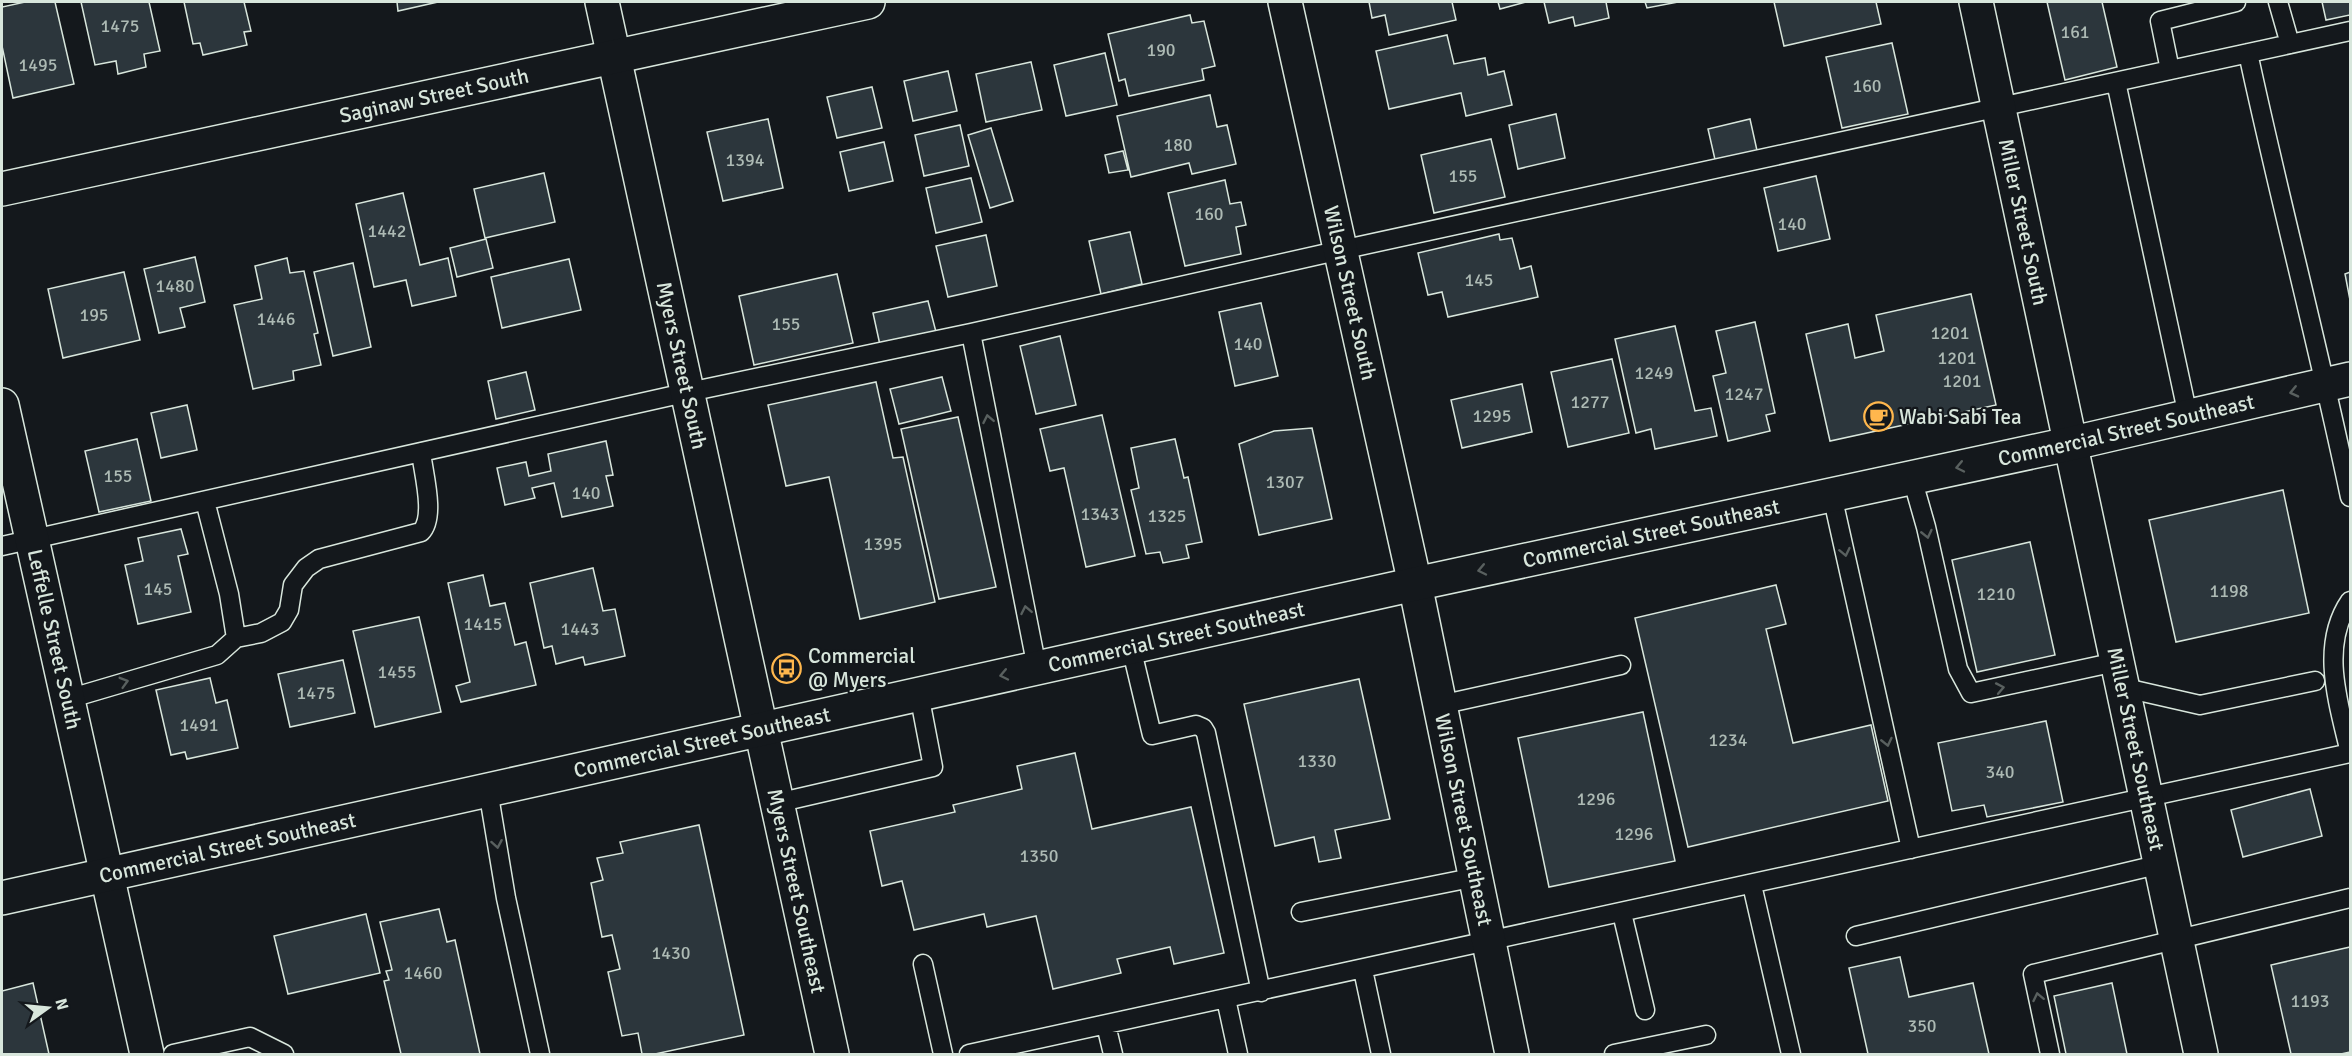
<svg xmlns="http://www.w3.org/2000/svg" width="2352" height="1056" font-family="Signika,sans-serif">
<rect width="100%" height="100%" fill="#14181c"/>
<path fill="#2c363c" stroke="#d8e6dc" stroke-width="1.5" d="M25 2H55L74 84 13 98 2 46V7Z
M81 2H149L160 51 144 54 146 67 118 74 116 61 95 65Z
M184 2H244L251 31 244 32 247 45 203 55 200 43 193 44Z
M397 2H438L398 11Z
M1369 2H1452L1456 20 1389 35 1385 15 1372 18Z
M1498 2H1526L1500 9Z
M1544 2H1606L1609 18 1575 26 1573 17 1549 23Z
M1645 2H1678L1647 8Z
M1774 2H1876L1881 24 1784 46Z
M2047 2H2102L2117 67 2065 80Z
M2322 2H2350V15L2326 20Z
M1190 15 1192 23 1204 21 1215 66 1202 69 1204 80 1129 96 1125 79 1119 81 1108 34Z
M1447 35 1454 64 1485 58 1488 75 1504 71 1512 105 1466 116 1461 93 1389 109 1376 51Z
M1892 43 1908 114 1842 128 1826 57Z
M1105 53 1117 105 1066 116 1054 65Z
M1031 62 1042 110 986 122 976 74Z
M948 71 957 111 913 121 904 81Z
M872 87 882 128 837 138 827 97Z
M1210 95 1217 127 1227 125 1236 164 1192 174 1189 163 1131 177 1117 116Z
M1556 114 1565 158 1518 169 1509 125Z
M768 119 783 188 723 201 707 132Z
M1750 119 1758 155 1716 164 1708 129Z
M960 125 969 166 924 176 915 135Z
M991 128 1013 201 990 208 968 135Z
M1491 139 1505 197 1434 213 1421 155Z
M884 142 893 181 849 191 840 152Z
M1123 151 1128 170 1109 173 1105 155Z
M544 173 555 222 485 238 474 189Z
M1816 176 1830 239 1778 251 1764 188Z
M971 178 982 222 936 233 926 188Z
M1225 180 1230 204 1241 202 1246 225 1236 227 1241 254 1185 266 1168 193Z
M403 193 420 265 448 258 456 296 412 306 406 280 374 287 356 204Z
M1130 232 1142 284 1101 294 1089 241Z
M1499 234 1500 240 1512 238 1520 269 1531 266 1538 297 1448 317 1442 292 1428 295 1418 253Z
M986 235 997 286 948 297 936 246Z
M486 239 493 268 457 277 450 248Z
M195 257 205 302 180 308 185 327 159 333 144 269Z
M287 258 290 273 304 271 318 333 314 334 321 365 293 371 294 380 253 389 234 305 262 299 255 266Z
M569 259 581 310 502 328 491 277Z
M353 263 371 347 333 356 314 272Z
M124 272 140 340 63 358 48 289Z
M2350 272V300L2345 274Z
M837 274 853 343 754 365 739 296Z
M1971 294 1996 405 1830 441 1806 334 1848 324 1855 358 1884 351 1876 315Z
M928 301 936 332 880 345 873 313Z
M1261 303 1278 376 1235 386 1219 312Z
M1755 322 1775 413 1766 415 1770 431 1728 441 1713 376 1726 373 1716 331Z
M1675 326 1695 411 1711 408 1717 436 1655 449 1651 429 1636 433 1615 339Z
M1060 336 1076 405 1036 414 1020 346Z
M1612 359 1629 433 1568 447 1551 372Z
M526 372 535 410 496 419 488 381Z
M942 377 951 411 899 424 890 389Z
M876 382 893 458 903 457 935 602 860 619 829 477 786 486 768 405Z
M1522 384 1532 432 1462 448 1451 400Z
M187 405 197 450 161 458 151 413Z
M1102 415 1135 556 1086 567 1064 468 1050 471 1040 429Z
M958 417 996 587 939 599 901 429Z
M1312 428 1332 519 1259 535 1239 444 1274 431Z
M137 439 151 501 99 512 85 451Z
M1175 439 1184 478 1188 477 1202 542 1186 545 1189 558 1163 563 1160 552 1146 554 1131 490 1139 488 1131 448Z
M606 441 613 475 606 476 613 506 562 517 554 483 532 488 535 498 505 505 497 468 526 462 529 476 551 471 548 454Z
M2283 490 2309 613 2176 642 2149 520Z
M181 529 188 554 178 556 191 612 138 624 125 565 143 561 138 538Z
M2030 542 2055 655 1977 672 1952 560Z
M593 568 603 611 615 609 625 656 585 665 583 657 556 664 552 646 544 648 530 583Z
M483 575 490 606 505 603 515 645 526 642 536 685 461 702 456 686 470 682 448 583Z
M1776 585 1786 624 1766 629 1793 743 1871 725 1888 801 1688 847 1635 618Z
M419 617 441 712 375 727 353 631Z
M343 660 355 713 290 727 278 674Z
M210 678 216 703 227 700 238 748 187 759 185 752 171 755 156 690Z
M1359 679 1390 819 1335 830 1341 858 1319 862 1314 837 1275 846 1244 704Z
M1643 712 1675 861 1549 887 1518 738Z
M2046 721 2063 802 1987 817 1984 805 1952 811 1938 743Z
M1075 753 1092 829 1191 807 1224 953 1174 964 1170 947 1117 959 1121 973 1053 989 1036 916 987 927 984 914 914 930 902 881 882 886 870 831 955 812 953 805 1022 789 1017 766Z
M2310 789 2322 836 2243 857 2231 810Z
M699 825 744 1035 655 1054H642L638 1033 622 1036 608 972 620 969 612 935 602 937 591 883 603 880 597 858 623 853 620 842Z
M439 909 447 942 455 940 480 1054H401L384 981 389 980 386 971 392 970 380 922Z
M366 914 380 973 288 994 274 936Z
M2350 947V1052L2341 1054H2291L2271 965Z
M1900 957 1909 997 1973 983 1989 1054H1868L1849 968Z
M33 983 49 1054H2V991Z
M2112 983 2127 1054H2066L2054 996Z"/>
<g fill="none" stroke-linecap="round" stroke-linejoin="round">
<defs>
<path id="service" d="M2278 2 2290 44
M2248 53C2280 202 2319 348 2350 497
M2170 70 2160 21 2236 2
M2116 82 2188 416
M971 333 1037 668
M1912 478 1926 527 1958 669 1971 693 2116 662
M1832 495 1911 849
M205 501 229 594 236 638
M2 546 689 392 971 333 1341 250 2350 31
M1131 647 1152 735 1196 725 1203 728 1206 733 1261 992
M2121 687 2200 705 2315 681
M68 699 217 655 236 638 261 633 282 622 289 610 293 585 306 568 319 559 421 532C436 517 423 472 421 452
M1440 705 1621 665
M2350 753C2339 705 2319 646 2350 601
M488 790 506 898 540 1054
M777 803 933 767 919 694
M1752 885 1791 1054
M1301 912 1476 877
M1622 913 1645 1010
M1856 936 2161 864
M923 964 943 1054
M1363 970 1381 1054
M1226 999 1238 1054
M1106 1025 1113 1054
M173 1054 250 1037 284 1054
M969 1054 2350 753
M1614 1054 1706 1035
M2050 1054 2033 974 2350 898"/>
<g id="minor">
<path id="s1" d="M602 2 832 1054"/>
<path id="s2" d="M1285 2 1415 584 1512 1054"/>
<path id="s3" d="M1976 2 2201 1054"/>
<path id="s4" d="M2 189 868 2"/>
<path id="s5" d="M2 405 147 1054"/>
</g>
<g id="primary">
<path id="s6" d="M2 898 1415 584 2069 444 2350 379"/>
</g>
</defs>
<use href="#service" stroke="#d8e6dc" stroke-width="21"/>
<use href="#minor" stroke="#d8e6dc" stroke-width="36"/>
<use href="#primary" stroke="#d8e6dc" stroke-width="36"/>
<use href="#service" stroke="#14181c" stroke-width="18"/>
<use href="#minor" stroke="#14181c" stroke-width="33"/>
<use href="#primary" stroke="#14181c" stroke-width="33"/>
</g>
<defs><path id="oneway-chevron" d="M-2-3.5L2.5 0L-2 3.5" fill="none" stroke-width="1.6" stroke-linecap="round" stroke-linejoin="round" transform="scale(1.5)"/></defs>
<g stroke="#59605f">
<use href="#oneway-chevron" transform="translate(2294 392) rotate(167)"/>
<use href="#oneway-chevron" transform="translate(988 419) rotate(-101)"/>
<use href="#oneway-chevron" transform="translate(1960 467) rotate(168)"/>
<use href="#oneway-chevron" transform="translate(1927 534) rotate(77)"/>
<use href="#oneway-chevron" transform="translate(1845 552) rotate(78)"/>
<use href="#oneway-chevron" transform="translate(1482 570) rotate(168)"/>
<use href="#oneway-chevron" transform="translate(1026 610) rotate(-101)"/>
<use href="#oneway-chevron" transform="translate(1004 675) rotate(168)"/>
<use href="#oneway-chevron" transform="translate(124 682) rotate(-16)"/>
<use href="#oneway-chevron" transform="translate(2000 688) rotate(-11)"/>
<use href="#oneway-chevron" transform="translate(1887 742) rotate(77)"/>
<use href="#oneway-chevron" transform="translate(497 844) rotate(80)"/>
<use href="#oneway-chevron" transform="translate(2038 997) rotate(-102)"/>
</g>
<defs>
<symbol id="cafe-ring" viewBox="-11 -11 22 22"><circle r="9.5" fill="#14181c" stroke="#ffb74d" stroke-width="1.5"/><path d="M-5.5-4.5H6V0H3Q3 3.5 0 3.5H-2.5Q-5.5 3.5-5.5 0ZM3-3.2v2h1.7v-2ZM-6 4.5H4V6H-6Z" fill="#ffb74d"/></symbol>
<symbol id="bus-ring" viewBox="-11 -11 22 22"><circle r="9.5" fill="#14181c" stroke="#ffb74d" stroke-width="1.5"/><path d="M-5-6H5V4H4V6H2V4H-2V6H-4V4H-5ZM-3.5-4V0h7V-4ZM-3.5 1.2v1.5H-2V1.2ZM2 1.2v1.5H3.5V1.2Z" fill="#ffb74d"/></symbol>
</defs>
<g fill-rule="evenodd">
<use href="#cafe-ring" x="1862" y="400" width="33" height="33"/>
<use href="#bus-ring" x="770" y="652" width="33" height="33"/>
</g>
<g text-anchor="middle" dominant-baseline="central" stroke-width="4.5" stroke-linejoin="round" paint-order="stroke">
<g font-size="18" fill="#adbab4">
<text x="120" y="26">1475</text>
<text x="2075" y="32">161</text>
<text x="1161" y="50">190</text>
<text x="38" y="65">1495</text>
<text x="1867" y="86">160</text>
<text x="1178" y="145">180</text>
<text x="745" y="160">1394</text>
<text x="1463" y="176">155</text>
<text x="1209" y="214">160</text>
<text x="1792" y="224">140</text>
<text x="387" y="231">1442</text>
<text x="1479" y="280">145</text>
<text x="175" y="286">1480</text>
<text x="94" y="315">195</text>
<text x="276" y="319">1446</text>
<text x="786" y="324">155</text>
<text x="1950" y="333">1201</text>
<text x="1248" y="344">140</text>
<text x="1957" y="358">1201</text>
<text x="1654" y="373">1249</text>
<text x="1962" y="381">1201</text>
<text x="1744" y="394">1247</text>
<text x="1590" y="402">1277</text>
<text x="1492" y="416">1295</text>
<text x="118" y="476">155</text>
<text x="1285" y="482">1307</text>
<text x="586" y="493">140</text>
<text x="1100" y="514">1343</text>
<text x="1167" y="516">1325</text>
<text x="883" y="544">1395</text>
<text x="158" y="589">145</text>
<text x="2229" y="591">1198</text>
<text x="1996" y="594">1210</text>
<text x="483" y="624">1415</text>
<text x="580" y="629">1443</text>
<text x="397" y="672">1455</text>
<text x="316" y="693">1475</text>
<text x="199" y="725">1491</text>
<text x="1728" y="740">1234</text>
<text x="1317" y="761">1330</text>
<text x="2000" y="772">340</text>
<text x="1596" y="799">1296</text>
<text x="1634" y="834">1296</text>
<text x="1039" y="856">1350</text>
<text x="671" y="953">1430</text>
<text x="423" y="973">1460</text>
<text x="2310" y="1001">1193</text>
<text x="1922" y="1026">350</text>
</g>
<g font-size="21" fill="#d8e6dc" stroke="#14181c">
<text stroke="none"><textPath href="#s4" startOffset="442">Saginaw Street South</textPath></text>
<text stroke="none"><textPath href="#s3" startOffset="225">Miller Street South</textPath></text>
<text stroke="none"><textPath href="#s2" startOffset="298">Wilson Street South</textPath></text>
<text stroke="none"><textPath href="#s1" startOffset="372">Myers Street South</textPath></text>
<text stroke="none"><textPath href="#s6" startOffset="2175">Commercial Street Southeast</textPath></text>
<text stroke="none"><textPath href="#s6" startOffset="1689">Commercial Street Southeast</textPath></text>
<text stroke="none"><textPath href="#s6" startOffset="1203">Commercial Street Southeast</textPath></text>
<text stroke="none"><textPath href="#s5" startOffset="240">Leffelle Street South</textPath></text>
<text stroke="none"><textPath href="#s6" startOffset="717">Commercial Street Southeast</textPath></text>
<text stroke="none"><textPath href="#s3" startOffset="764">Miller Street Southeast</textPath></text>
<text stroke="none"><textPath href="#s2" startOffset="837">Wilson Street Southeast</textPath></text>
<text stroke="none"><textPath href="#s6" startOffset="231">Commercial Street Southeast</textPath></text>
<text stroke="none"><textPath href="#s1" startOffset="910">Myers Street Southeast</textPath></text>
</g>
<g font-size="21" fill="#d8e6dc" stroke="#14181c" text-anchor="start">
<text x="1899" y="417">Wabi Sabi Tea</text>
<text x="808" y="656">Commercial<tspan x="808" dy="24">@ Myers</tspan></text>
</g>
</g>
<rect width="2352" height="1056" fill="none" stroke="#d8e6dc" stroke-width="6"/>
<g transform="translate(48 1008) rotate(75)" stroke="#14181c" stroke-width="4.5" paint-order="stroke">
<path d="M0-4.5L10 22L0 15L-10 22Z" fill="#d8e6dc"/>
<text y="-9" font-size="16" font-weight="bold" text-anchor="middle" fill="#d8e6dc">N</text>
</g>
</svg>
